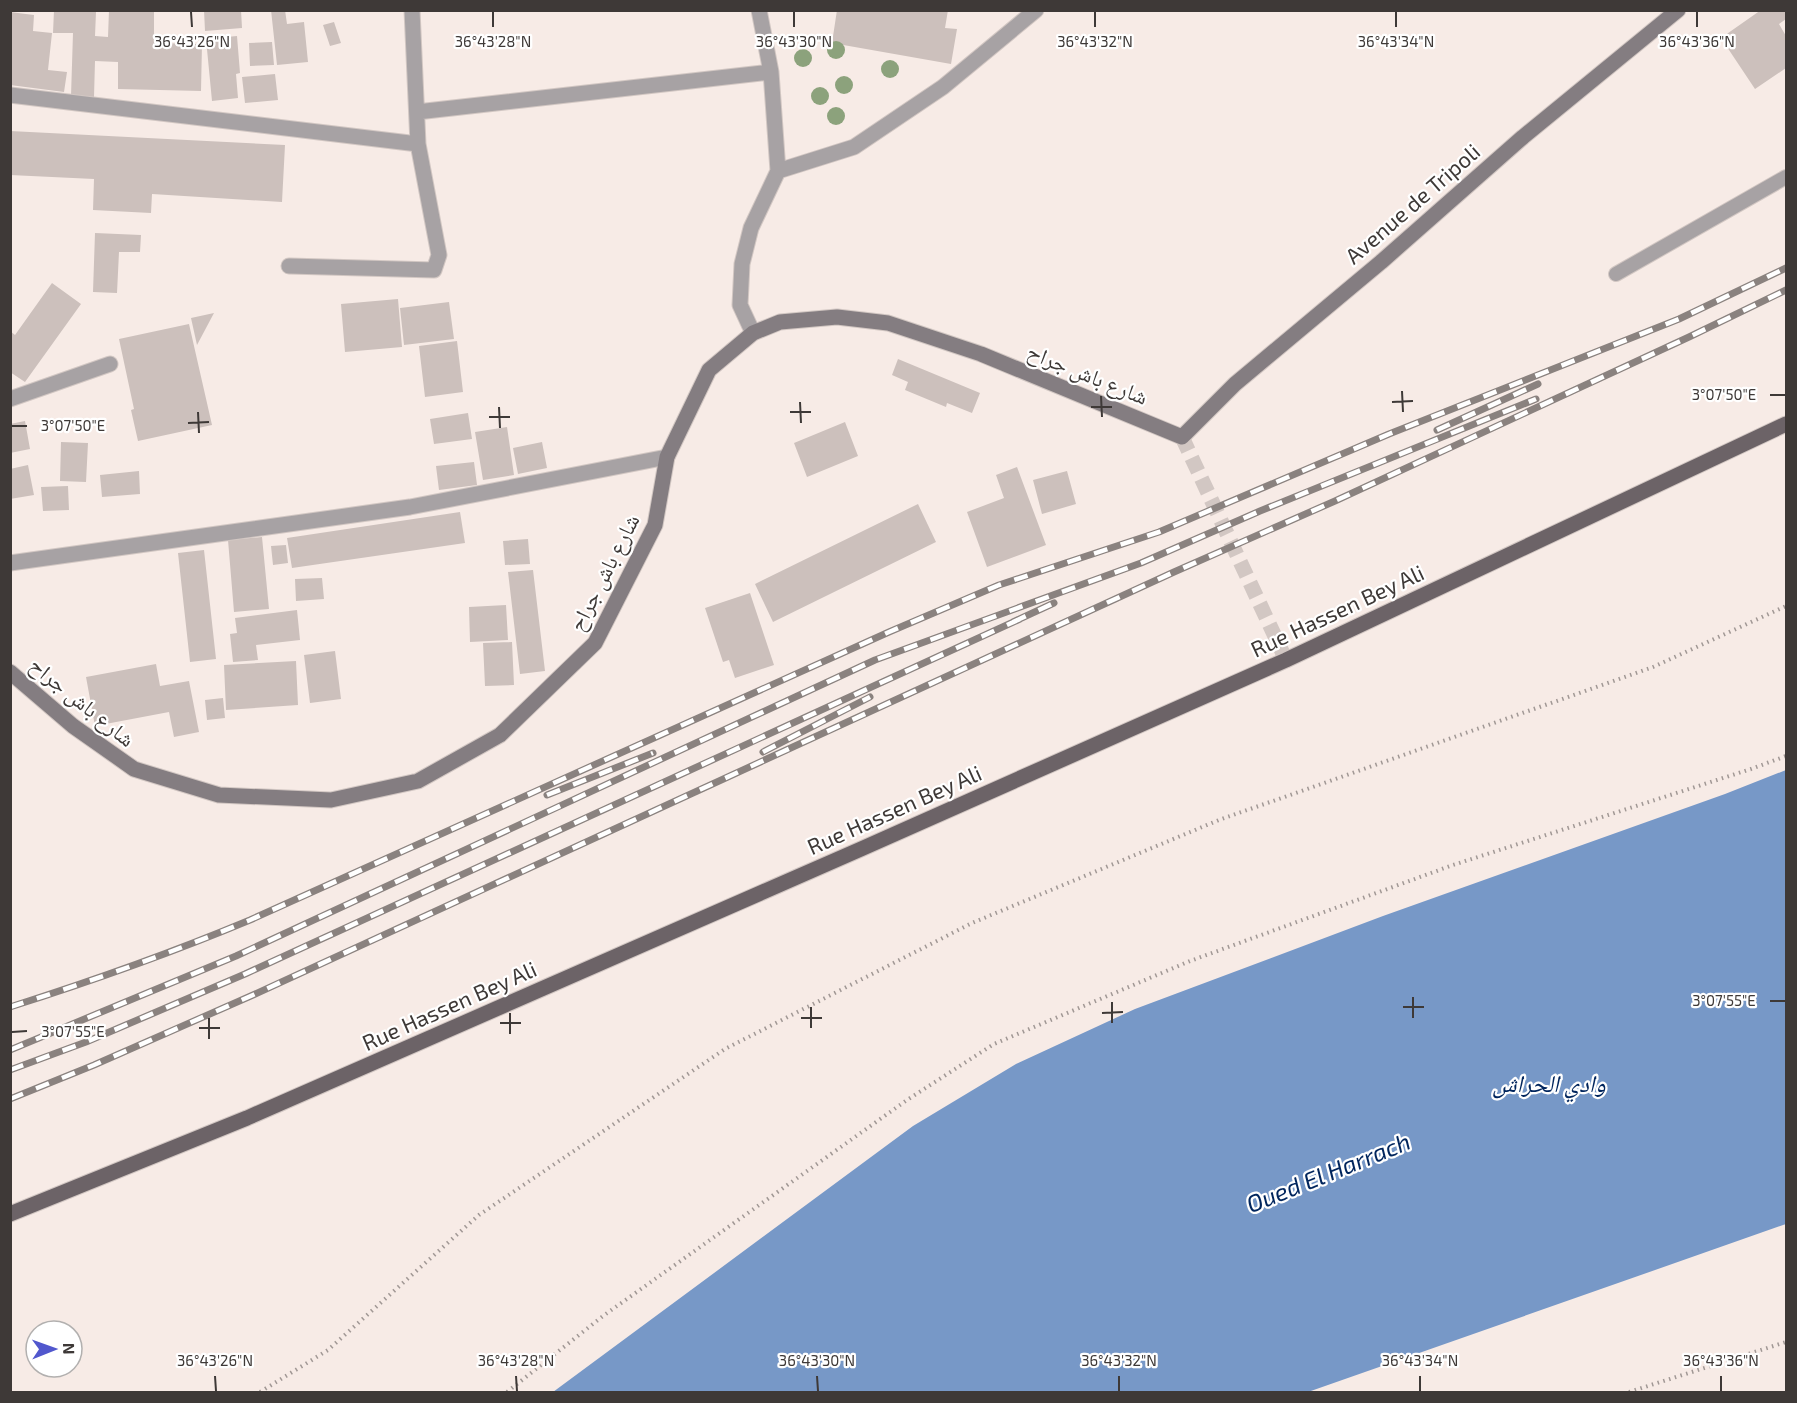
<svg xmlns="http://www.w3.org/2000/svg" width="1797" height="1403" font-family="'Exo 2','Noto Naskh Arabic',sans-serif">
<rect width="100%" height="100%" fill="#f7ebe6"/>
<path fill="#7798c7" d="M1786 770V1224L1308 1392H553L913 1126 1016 1064 1135 1009 1383 916 1725 794Z"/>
<path fill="#ccc0bc" d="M54 10 96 12 95 36 108 37 109 10H154V43L202 44 201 91 118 89V62L95 61 94 97 71 96 73 33H53Z
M204 10H241L242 28 205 31Z
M271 10H285L287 24 304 22 308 62 277 65Z
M837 10H948L945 28 957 29 951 64 832 43Z
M1761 10H1786V19L1779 24 1786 36V68L1755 89 1721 38Z
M10 12 34 15 33 31 52 33 48 70 67 72 64 92 10 85Z
M334 22 341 43 330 46 323 25Z
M237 36 240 73 236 74 238 98 212 101 206 39Z
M272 42 274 65 250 66 249 43Z
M275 74 278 100 245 103 242 77Z
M10 131 285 145 282 202 152 194 151 213 93 210 94 179 10 175Z
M95 233 141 235 140 252H119L117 293 93 292Z
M52 283 81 304 25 382 10 372V331L15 335Z
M398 299 402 347 345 352 341 304Z
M449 302 454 339 404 345 400 308Z
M214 313 197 345 191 318Z
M189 324 212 425 138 441 131 410 134 409 119 339Z
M457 341 463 392 425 397 419 346Z
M898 359 980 393 972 413 947 403 946 407 905 390 908 382 892 375Z
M468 413 472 439 434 444 430 419Z
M25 421 30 449 10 453V424Z
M845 422 858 456 807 477 794 443Z
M507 427 514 475 483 480 475 432Z
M61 442 88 443 86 482 60 481Z
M542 442 547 468 518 474 513 448Z
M474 462 477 485 439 490 436 466Z
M28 465 34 495 10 499V469Z
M1017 467 1046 545 987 567 967 512 1004 498 996 475Z
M139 471 140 494 102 497 100 475Z
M1067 471 1076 504 1042 514 1033 480Z
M68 486 69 510 43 511 41 487Z
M918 504 936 542 773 622 755 584Z
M460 512 465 543 292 568 287 538Z
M262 537 269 609 234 612 228 540Z
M528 539 530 564 505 565 503 541Z
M286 545 288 563 273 565 271 546Z
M204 550 216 659 190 662 178 553Z
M533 570 545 671 520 674 508 572Z
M322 578 324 599 296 601 295 579Z
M750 593 774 665 735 678 729 660 723 662 705 608Z
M506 605 508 640 470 642 469 607Z
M297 610 300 640 256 645 258 660 233 662 230 634 237 633 235 618Z
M512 642 514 685 485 686 483 643Z
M335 651 341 699 310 703 304 655Z
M296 661 298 705 226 710 224 665Z
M156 664 160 686 189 681 199 732 174 737 169 712 95 726 86 677Z
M223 698 225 718 207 720 205 700Z"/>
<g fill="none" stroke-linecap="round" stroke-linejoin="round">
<path stroke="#d2c7c3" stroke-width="15" stroke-dasharray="15 8" stroke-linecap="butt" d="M1182 437 1286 660"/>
<defs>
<path id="service" d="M1616 274 1786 177"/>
<path id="minor" d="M10 95 418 144
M417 112 771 72
M778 171 854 147 943 87 1036 10
M289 266 434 270 439 255 418 144 412 10
M753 333 740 305 742 264 751 228 778 171 771 72 759 10
M10 399 110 364
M10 563 410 507 667 457"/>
<path id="secondary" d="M10 672 73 726 134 769 219 795 331 800 418 781 500 735 595 643 655 525 667 457 709 370 753 333 780 322 837 317 888 323 981 354 1182 437 1235 384 1381 262 1523 137 1678 10"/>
<path id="primary" d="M10 1214 247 1118 861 849 1286 660 1786 424"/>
</defs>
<use href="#service" stroke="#d2c7c3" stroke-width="16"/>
<use href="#minor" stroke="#d2c7c3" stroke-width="17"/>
<use href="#secondary" stroke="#d2c7c3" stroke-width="17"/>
<use href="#primary" stroke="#d2c7c3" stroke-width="17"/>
<path stroke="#a19895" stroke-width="4" stroke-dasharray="1.5 4.5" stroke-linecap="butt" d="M260 1392 328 1350 479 1215 725 1049 972 923 1219 820 1653 667 1786 606
M507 1392 603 1316 907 1100 994 1044 1190 961 1453 865 1751 769 1786 756
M1629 1392 1786 1342"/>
<use href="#service" stroke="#a7a2a4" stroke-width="14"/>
<use href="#minor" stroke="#a7a2a4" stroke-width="15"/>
<use href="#secondary" stroke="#847d81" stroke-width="15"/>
<use href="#primary" stroke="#6c6367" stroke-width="15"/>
<defs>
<path id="rail" d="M1437 430 1538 384
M1013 622 1054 603
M763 752 870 697
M547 795 653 753
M10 1007C92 981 171 953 250 920L889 632 999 585 1159 532 1389 434 1679 319 1786 268
M10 1050 236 956 875 660 1141 563 1260 511 1536 399
M10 1070 86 1042 245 974 1020 619
M10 1099 94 1065 253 995 1174 572 1335 501 1689 337 1786 290"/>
</defs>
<use href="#rail" stroke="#8a827f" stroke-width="7"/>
<use href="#rail" stroke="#fff" stroke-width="4.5" stroke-dasharray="14" stroke-linecap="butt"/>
</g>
<g fill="#8ca27c">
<circle cx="836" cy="50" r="9"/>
<circle cx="803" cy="58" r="9"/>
<circle cx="890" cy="69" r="9"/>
<circle cx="844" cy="85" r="9"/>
<circle cx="820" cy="96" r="9"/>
<circle cx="836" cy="116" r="9"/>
</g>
<path fill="none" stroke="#3e3937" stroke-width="2" d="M191 12 192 27M493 12V27M794 12V27M1095 12V27M1396 12V27M1697 12V27M1402 391 1403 412M1770 395H1785M1101 396 1102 417M800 402 801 423M1392 402 1413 401M499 407 500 428M1091 407H1112M198 412 199 433M790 412H811M489 417H510M188 423 209 422M12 426H27M1413 997V1018M1770 1001H1785M1112 1002V1023M811 1007V1028M1403 1007H1424M510 1013V1034M1102 1013 1123 1012M209 1018V1039M801 1018H822M500 1023H521M199 1028H220M12 1032 27 1031M215 1376 216 1391M516 1376 517 1391M817 1376 818 1391M1119 1376V1391M1420 1376V1391M1721 1376V1391"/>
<g text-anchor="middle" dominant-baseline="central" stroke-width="4.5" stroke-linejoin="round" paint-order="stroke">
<g font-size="22" fill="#3e3937" stroke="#fff">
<text transform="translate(1412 203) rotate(-41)">Avenue de Tripoli</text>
<text transform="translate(1088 373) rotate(22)">شارع باش جراح</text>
<text transform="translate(603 572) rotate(-63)">شارع باش جراح</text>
<text transform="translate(1337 610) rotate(-25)">Rue Hassen Bey Ali</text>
<text transform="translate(83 701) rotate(39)">شارع باش جراح</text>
<text transform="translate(894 809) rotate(-24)">Rue Hassen Bey Ali</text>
<text transform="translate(449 1005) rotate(-24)">Rue Hassen Bey Ali</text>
</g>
<g font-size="24" font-style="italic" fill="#00255d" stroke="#fff">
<text x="1549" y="1082">وادي الحراش</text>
<text transform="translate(1328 1172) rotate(-22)">Oued El Harrach</text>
</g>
</g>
<g font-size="15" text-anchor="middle" fill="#3e3937" stroke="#fff" stroke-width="4.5" stroke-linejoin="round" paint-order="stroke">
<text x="192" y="47">36°43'26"N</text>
<text x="493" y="47">36°43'28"N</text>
<text x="794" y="47">36°43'30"N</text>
<text x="1095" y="47">36°43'32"N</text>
<text x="1396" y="47">36°43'34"N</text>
<text x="1697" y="47">36°43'36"N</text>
<text x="1724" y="400">3°07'50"E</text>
<text x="73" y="431">3°07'50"E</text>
<text x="1724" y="1006">3°07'55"E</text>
<text x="73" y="1037">3°07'55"E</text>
<text x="215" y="1366">36°43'26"N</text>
<text x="516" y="1366">36°43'28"N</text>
<text x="817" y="1366">36°43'30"N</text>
<text x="1119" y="1366">36°43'32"N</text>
<text x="1420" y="1366">36°43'34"N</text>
<text x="1721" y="1366">36°43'36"N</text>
</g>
<rect width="1797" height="1403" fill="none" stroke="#3e3937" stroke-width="24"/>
<g transform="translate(54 1349) rotate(89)"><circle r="28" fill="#ffffff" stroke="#b2b0af" stroke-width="1.5"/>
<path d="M0-4.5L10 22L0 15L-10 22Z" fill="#5157cd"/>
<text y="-9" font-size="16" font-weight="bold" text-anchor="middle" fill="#3e3937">N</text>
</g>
</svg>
